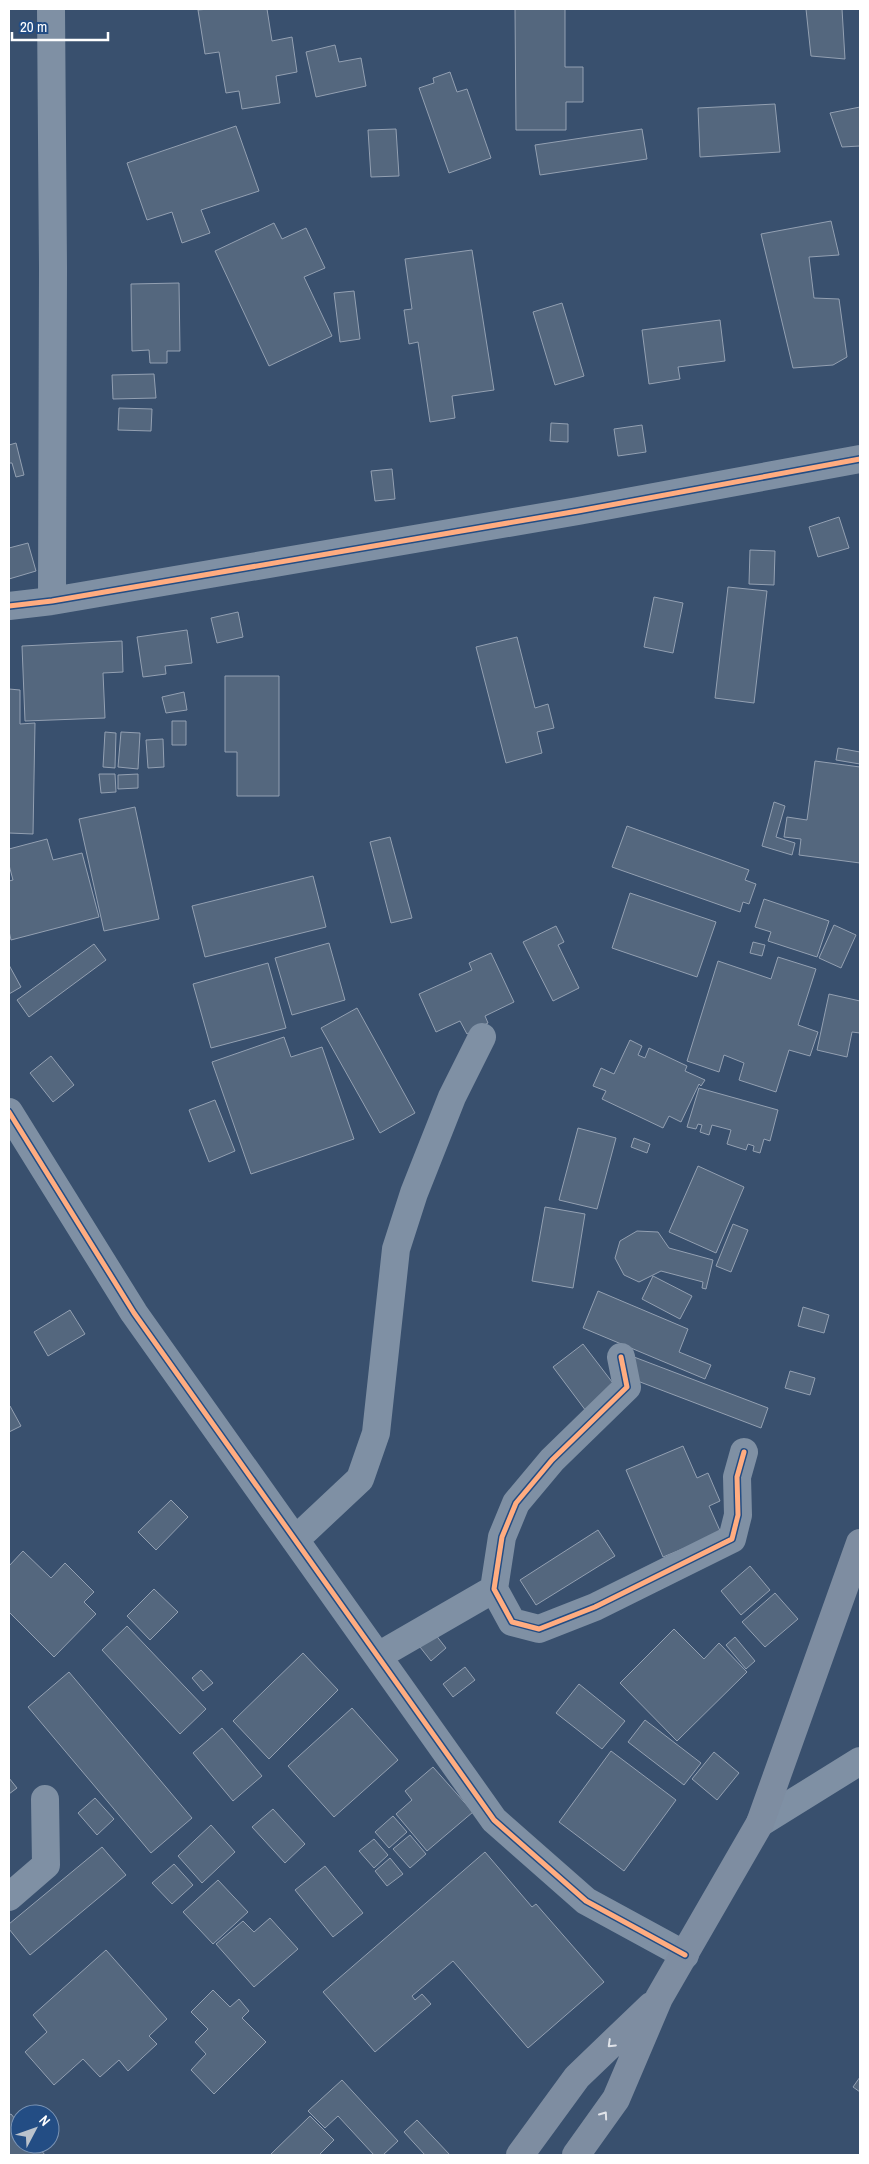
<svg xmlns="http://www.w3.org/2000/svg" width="869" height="2164" font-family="'Archivo Narrow',sans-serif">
<rect width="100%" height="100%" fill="#39506e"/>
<path fill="#54677e" stroke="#93a0b2" d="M209 9H267L272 41 292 37 297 72 276 76 280 103 242 109 239 91 226 93 219 52 205 54 198 10Z
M515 9H565V67H583V102H566V130H516Z
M806 9H842L845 59 811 56Z
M335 45 339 62 361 58 366 86 316 97 306 52Z
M450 72 457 92 467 89 491 158 449 173 419 88 434 83 433 78Z
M775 104 780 152 700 157 698 108Z
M860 107V146L842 147 830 113Z
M236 126 259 191 201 210 210 233 182 243 172 212 147 220 127 163Z
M396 129 399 176 371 177 368 130Z
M642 129 647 159 540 175 535 145Z
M831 221 839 255 809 257 814 298 839 299 847 357 833 365 793 368 761 234Z
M274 223 282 239 306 228 325 268 304 277 332 336 269 366 215 251Z
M472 250 494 390 452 396 455 418 430 422 418 342 409 344 404 310 412 309 405 259Z
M179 283 180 351H167V363H150L149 350 132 351 131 284Z
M354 291 360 339 340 342 334 293Z
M562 303 584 376 555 385 533 312Z
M720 320 725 361 678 367 680 379 649 384 642 330Z
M154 374 156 398 113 399 112 375Z
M119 408 152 409 151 431 118 430Z
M551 423 568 424V442L550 441Z
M642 425 646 452 618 456 614 429Z
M16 443 24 475 16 477 12 463H9V445Z
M392 469 395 499 375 501 371 471Z
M839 517 849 548 818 557 809 527Z
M28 543 36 571 9 579V548Z
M750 550 775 551 774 585 749 584Z
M728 587 767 591 754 703 715 698Z
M654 597 683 603 673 653 644 647Z
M238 612 243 637 217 643 211 618Z
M187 630 192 663 165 666 166 674 143 677 137 637Z
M517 637 535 708 548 704 554 728 537 732 542 753 506 763 476 647Z
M122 641 123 672 103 673 105 718 25 721 22 646Z
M225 676H279V796H237V752H225Z
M9 689 20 690V724L35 723 33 834 9 833Z
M184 692 187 710 166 713 162 697Z
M172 721H186V745H172Z
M105 732 116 733 115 768 103 767Z
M121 732 140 733 138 769 118 767Z
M163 739 164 767 148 768 146 740Z
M838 748 860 752V764L836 760Z
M815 761 860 767V863L799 855 801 839 784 837 787 817 807 820Z
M99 774H115L116 792 101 793Z
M138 774V788L118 789V775Z
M774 802 785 806 776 837 795 843 792 855 762 846Z
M135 807 159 919 104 931 79 819Z
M627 826 749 870 745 880 756 884 749 904 743 902 740 912 612 867Z
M390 837 412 918 391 923 370 842Z
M47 839 53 860 82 853 99 917 11 940 9 931V881L13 880 9 865V849Z
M313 876 326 927 205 957 192 906Z
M630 893 716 922 697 977 612 948Z
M764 899 829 921 817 957 768 941 771 932 755 927Z
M834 925 856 935 841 968 819 958Z
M556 926 564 942 558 945 579 988 553 1001 523 942Z
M753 942 765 945 762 956 750 953Z
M329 943 345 1000 292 1015 275 958Z
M94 944 106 960 29 1017 17 1000Z
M491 953 514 1002 485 1016 488 1023 467 1034 460 1021 436 1032 419 994 472 970 469 963Z
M778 957 816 969 798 1025 818 1032 810 1056 789 1050 776 1092 739 1080 744 1063 724 1055 719 1072 687 1061 718 961 771 979Z
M268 963 286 1028 211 1048 193 984Z
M9 965 21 987 9 994Z
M829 994 860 1001V1033L852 1032 847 1057 817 1050Z
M357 1008 415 1113 380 1133 321 1028Z
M284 1037 291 1057 322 1047 354 1139 251 1174 212 1062Z
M630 1040 642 1046 638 1055 645 1058 649 1048 687 1066 685 1071 705 1080 701 1086 699 1084 681 1122 669 1116 663 1128 602 1099 606 1091 593 1086 601 1068 614 1074Z
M51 1056 74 1085 53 1102 30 1073Z
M699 1088 778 1110 770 1141 764 1139 760 1153 753 1151 754 1146 748 1144 746 1150 727 1144 731 1130 712 1125 709 1135 700 1132 702 1125 698 1124 696 1129 687 1127Z
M215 1100 235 1151 209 1162 189 1110Z
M578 1128 616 1138 597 1209 559 1200Z
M634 1138 650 1144 647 1153 631 1147Z
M698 1166 744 1187 716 1253 669 1232Z
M545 1207 585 1214 573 1288 532 1281Z
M733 1224 748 1230 731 1272 716 1266Z
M637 1231 658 1232 669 1248 713 1260 706 1289 702 1288 703 1282 661 1271 639 1282 624 1275 615 1258 620 1241Z
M653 1276 692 1296 680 1319 642 1299Z
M598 1291 688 1329 679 1352 711 1365 705 1379 583 1328Z
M803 1307 829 1315 824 1333 798 1326Z
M70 1310 85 1334 48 1356 34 1332Z
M583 1344 619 1391 589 1415 553 1367Z
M634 1357 768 1408 761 1428 627 1377Z
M790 1371 815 1378 810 1395 785 1388Z
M9 1406H10L21 1426 9 1432Z
M683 1446 697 1478 708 1473 720 1501 709 1506 721 1533 663 1557 626 1470Z
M171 1500 188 1517 156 1550 138 1532Z
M598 1530 615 1556 536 1605 520 1580Z
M23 1551 51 1578 65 1563 94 1592 84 1602 96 1614 54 1657 9 1612V1566Z
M750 1566 770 1590 741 1615 721 1591Z
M154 1589 178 1612 150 1640 127 1616Z
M775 1593 798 1619 765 1647 742 1622Z
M127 1626 206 1709 180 1734 102 1650Z
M674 1629 704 1659 719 1643 747 1672 677 1741 620 1683Z
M435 1634 446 1648 431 1661 420 1647Z
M735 1637 755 1661 746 1669 726 1645Z
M303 1653 338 1690 269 1759 233 1721Z
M465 1667 475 1680 453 1697 443 1684Z
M201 1670 213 1683 203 1691 192 1678Z
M69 1672 192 1818 151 1853 28 1707Z
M579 1684 625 1721 602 1749 556 1713Z
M352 1708 398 1760 334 1817 288 1766Z
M645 1720 701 1763 684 1785 628 1742Z
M222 1728 262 1776 233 1801 193 1753Z
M611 1751 676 1800 624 1871 559 1822Z
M714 1752 739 1773 717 1800 692 1779Z
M433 1767 473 1812 427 1851 396 1814 412 1800 405 1791Z
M9 1778 17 1788 9 1794Z
M95 1798 114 1819 97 1835 78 1813Z
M273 1809 305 1844 285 1863 252 1827Z
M393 1816 407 1832 389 1848 375 1832Z
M211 1825 235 1852 202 1883 178 1856Z
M410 1835 426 1854 410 1868 393 1849Z
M374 1839 388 1855 374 1868 359 1851Z
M102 1847 126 1875 30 1955 9 1929V1924Z
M485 1852 532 1907 536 1904 604 1982 528 2048 453 1961 412 1996 415 2000 422 1994 431 2004 375 2052 323 1992Z
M390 1858 403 1874 387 1886 375 1871Z
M174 1864 193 1885 172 1904 152 1883Z
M325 1866 363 1913 333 1937 295 1890Z
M218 1880 248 1912 213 1944 183 1912Z
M270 1918 298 1949 254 1987 216 1944 243 1921 254 1932Z
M106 1950 167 2019 149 2036 157 2044 128 2071 119 2060 100 2077 83 2059 54 2085 25 2052 47 2032 33 2015Z
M213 1990 230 2007 239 1999 249 2011 242 2018 266 2042 214 2094 191 2070 206 2054 195 2042 208 2029 191 2012Z
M860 2077V2092L853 2087Z
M342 2080 398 2141 383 2155H374L338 2116 325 2128 308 2111Z
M11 2114 20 2125V2144H36L45 2155H9V2115Z
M310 2116 334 2140 319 2155H270Z
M417 2120 450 2155H425L404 2132Z"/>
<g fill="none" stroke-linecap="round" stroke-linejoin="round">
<path stroke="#7f90a4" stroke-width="28" d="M51 9 53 268 52 601
M9 606 52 601 578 511 860 459
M9 1112 134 1313 494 1820 586 1901 685 1955
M621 1357 627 1387 552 1460 516 1503 502 1537 494 1589 512 1622 539 1629 595 1607 732 1539 738 1515 737 1477 744 1452
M295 1540 360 1479 376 1433 396 1249 414 1193 452 1097 482 1037
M378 1656 494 1589
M760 1823 860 1761
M9 1897 46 1865 45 1799"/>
<path stroke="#7e8da1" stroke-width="28" d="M520 2155 577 2077 651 2006
M576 2155 616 2099 659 1998 760 1823 860 1543"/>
<defs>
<path id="cycleway" d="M9 606 52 601 578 511 860 459
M9 1112 134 1313 494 1820 586 1901 685 1955
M621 1357 627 1387 552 1460 516 1503 502 1537 494 1589 512 1622 539 1629 595 1607 732 1539 738 1515 737 1477 744 1452"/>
</defs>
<use href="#cycleway" stroke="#234d84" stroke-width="8"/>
<use href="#cycleway" stroke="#ffac80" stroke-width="5"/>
</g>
<defs><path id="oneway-chevron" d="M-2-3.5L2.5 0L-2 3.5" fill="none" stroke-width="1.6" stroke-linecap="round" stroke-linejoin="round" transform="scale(1.25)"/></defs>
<g stroke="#dfe2e8">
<use href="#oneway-chevron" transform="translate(611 2044) rotate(136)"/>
<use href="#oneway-chevron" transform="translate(604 2115) rotate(-55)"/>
</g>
<rect width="869" height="2164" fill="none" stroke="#ffffff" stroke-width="20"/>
<g transform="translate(35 2129) rotate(49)"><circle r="24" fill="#234d84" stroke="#7b94b5"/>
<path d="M0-4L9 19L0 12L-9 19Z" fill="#bac2cc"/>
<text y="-8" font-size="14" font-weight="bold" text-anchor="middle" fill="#ffffff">N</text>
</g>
<path d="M12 32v8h96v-8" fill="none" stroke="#ffffff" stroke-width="2.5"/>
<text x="20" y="32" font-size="15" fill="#ffffff" stroke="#234d84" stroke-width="4" paint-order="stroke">20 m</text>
</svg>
